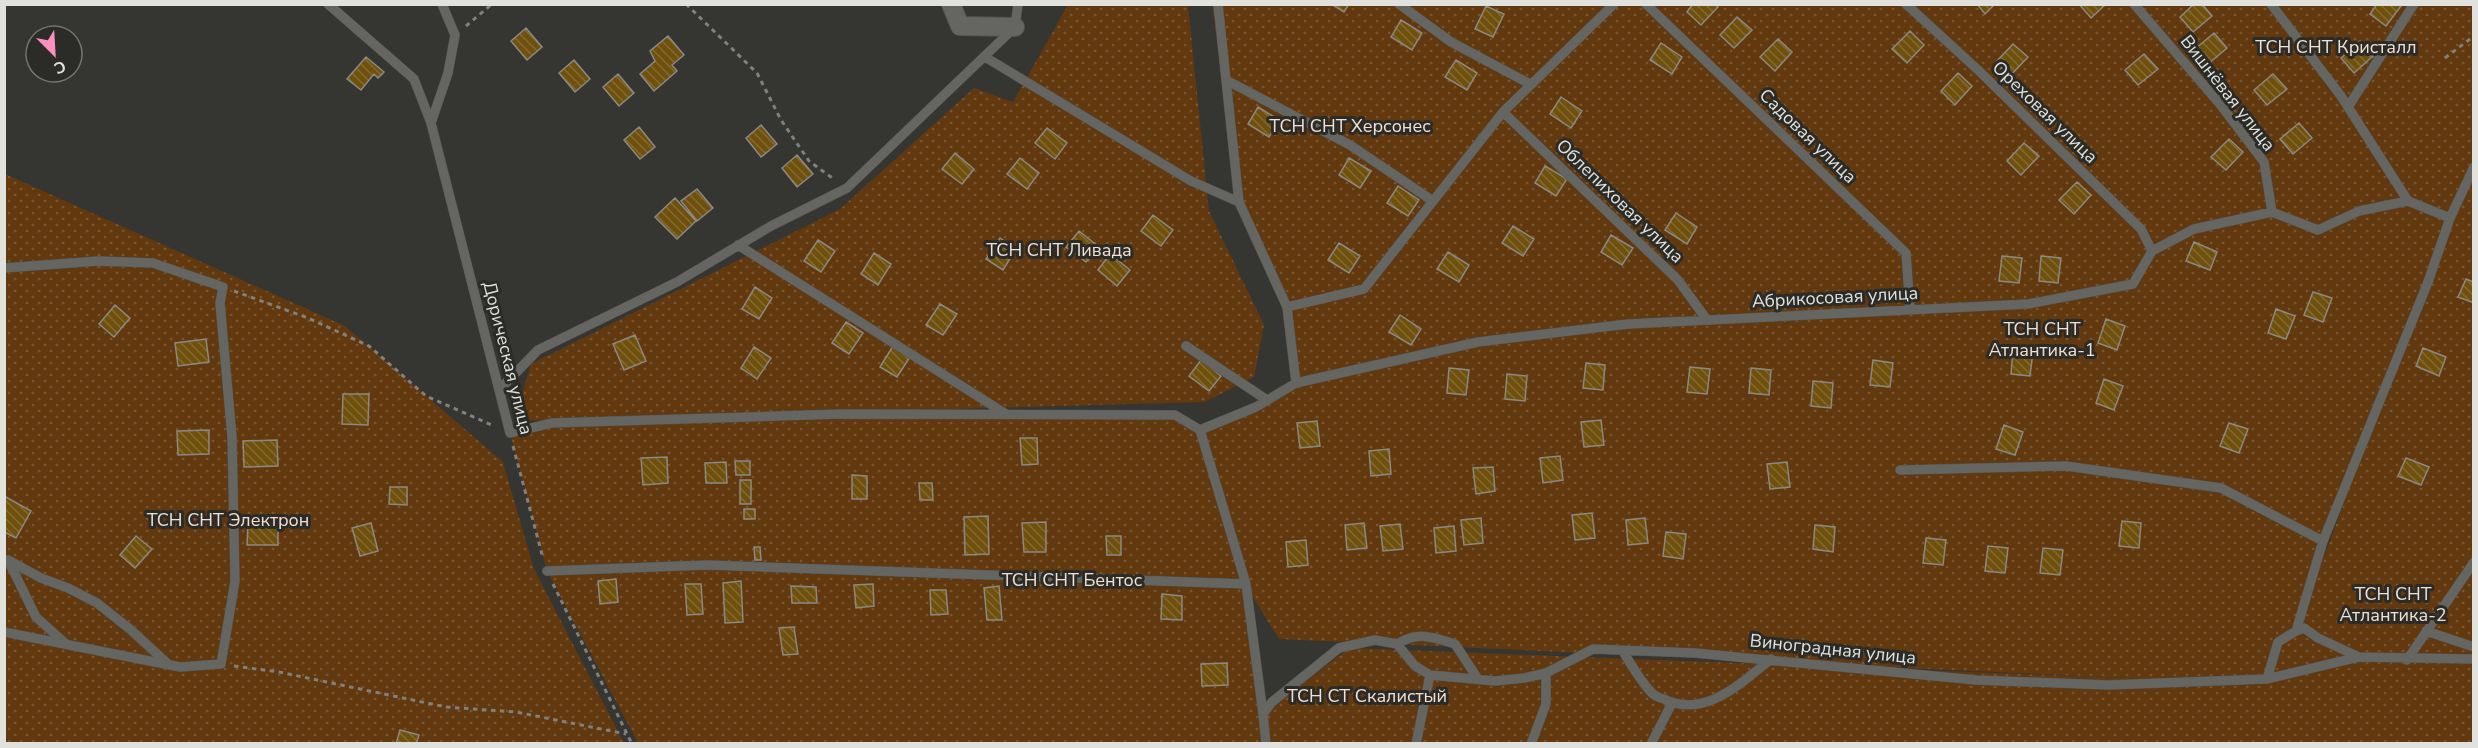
<svg xmlns="http://www.w3.org/2000/svg" width="2478" height="748" font-family="'Nunito Sans',sans-serif">
<defs>
<pattern id="garden-dots" width="8" height="8" patternUnits="userSpaceOnUse" patternTransform="scale(1.5)"><rect width="8" height="8" fill="#62380e"/><path d="M2 2h.1M6 6h.1" fill="none" stroke="#785431" stroke-width="1.8" stroke-linecap="round"/></pattern>
<pattern id="building-back-hatch" width="6" height="6" patternUnits="userSpaceOnUse" patternTransform="scale(1.5)"><rect width="6" height="6" fill="#6f510d"/><path d="M-1 5l2 2M0 0l6 6M5-1l2 2" fill="none" stroke="#836a30"/></pattern>
</defs>
<rect width="100%" height="100%" fill="#353531"/>
<path fill="url(#garden-dots)" fill-rule="evenodd" d="M1068 5H1188L1209 211 1264 325 1254 377 1205 402 514 421 531 364 840 209 974 88 1013 102Z
M1212 5H2473V743H1271L1267 711 1349 648 2128 678 1279 639 1246 586 1266 743H638L547 571 510 433 552 423 1175 415 1200 430 1296 383 1286 307 1239 202ZM2428 279 2300 620 2323 541Z
M5 174 345 326 503 462 534 569 624 743 5 744Z"/>
<path fill="url(#building-back-hatch)" stroke="#8b8985" stroke-width="1.5" d="M1331 4H1349L1344 12Z
M1693 4H1716L1718 7 1701 25 1687 12Z
M1977 4H1995L1985 14Z
M2079 4H2106L2091 18Z
M2202 4 2212 16 2193 32 2180 17 2194 4Z
M2399 4 2401 6 2386 26 2370 14 2377 4Z
M1486 6 1504 14 1493 37 1475 29Z
M1737 17 1752 30 1734 48 1720 35Z
M1401 20 1422 33 1412 50 1391 37Z
M526 28 542 47 527 60 511 41Z
M1910 31 1924 45 1907 63 1892 49Z
M2214 33 2227 48 2208 64 2195 49Z
M668 36 684 55 672 65 677 71 654 91 640 74 655 61 650 51Z
M1778 39 1792 52 1775 71 1760 57Z
M2360 41 2373 56 2354 73 2341 58Z
M1661 43 1682 57 1672 74 1650 60Z
M2013 44 2028 57 2010 76 1996 62Z
M2144 54 2158 69 2138 85 2125 70Z
M366 57 384 72 378 78 374 74 361 90 347 79Z
M574 60 590 79 575 92 559 73Z
M1456 60 1477 73 1467 90 1445 77Z
M1958 73 1972 86 1955 105 1941 91Z
M618 74 634 93 619 106 603 87Z
M2273 74 2287 89 2267 105 2254 90Z
M1561 97 1582 111 1571 128 1550 114Z
M1258 107 1279 120 1269 137 1248 124Z
M2299 123 2312 138 2293 154 2280 139Z
M761 125 777 144 761 157 746 138Z
M639 127 655 147 640 159 624 140Z
M1047 128 1067 143 1055 159 1035 143Z
M2229 139 2243 152 2226 170 2211 157Z
M2024 143 2039 156 2021 175 2007 161Z
M955 153 974 169 962 184 942 169Z
M797 155 813 174 797 187 782 168Z
M1020 158 1039 173 1027 189 1007 174Z
M1349 158 1371 171 1360 188 1339 175Z
M1545 166 1567 179 1556 196 1535 183Z
M2077 182 2091 195 2074 214 2059 200Z
M1398 186 1419 200 1408 216 1387 203Z
M697 189 713 208 697 221 681 201Z
M675 198 696 221 677 239 655 217Z
M1676 213 1697 227 1687 244 1665 230Z
M1153 215 1173 230 1161 246 1141 231Z
M1513 226 1534 239 1523 256 1502 243Z
M1079 231 1099 247 1086 262 1066 247Z
M1611 235 1633 248 1622 265 1601 252Z
M1000 238 1016 249 1003 270 986 259Z
M818 240 835 251 821 272 804 261Z
M2194 242 2217 252 2210 270 2186 261Z
M1339 243 1360 256 1349 273 1328 260Z
M1448 252 1469 265 1459 282 1437 269Z
M874 253 891 264 878 285 861 274Z
M1110 254 1130 270 1117 286 1098 270Z
M2002 256 2022 258 2019 283 1999 281Z
M2041 256 2061 258 2058 283 2039 281Z
M2466 279 2474 282V303L2458 297Z
M755 287 772 298 759 319 742 309Z
M2313 292 2332 298 2323 322 2304 315Z
M940 304 957 314 943 335 926 325Z
M115 305 130 318 114 337 99 324Z
M2276 309 2295 316 2286 339 2268 333Z
M1400 315 1421 329 1411 345 1389 332Z
M2106 319 2125 326 2117 350 2098 343Z
M846 322 863 333 849 354 832 343Z
M635 335 646 361 624 370 613 344Z
M206 339 209 362 178 366 175 343Z
M893 346 910 357 897 377 880 367Z
M754 347 771 358 757 379 741 368Z
M2423 348 2446 357 2439 376 2416 366Z
M2013 349 2033 351 2030 376 2011 374Z
M1201 360 1221 376 1209 391 1189 376Z
M1873 360 1893 363 1890 387 1870 385Z
M1586 363 1605 365 1603 390 1583 388Z
M1690 367 1710 369 1707 394 1687 392Z
M1449 368 1469 370 1466 395 1447 393Z
M1751 368 1771 370 1769 395 1749 393Z
M1507 374 1527 376 1525 401 1505 399Z
M2104 379 2123 386 2114 410 2096 403Z
M1813 381 1833 383 1831 408 1811 406Z
M343 394H369L368 425 342 424Z
M1601 420 1604 445 1584 447 1581 422Z
M1317 421 1320 446 1300 448 1297 423Z
M2229 423 2248 429 2239 453 2220 446Z
M2004 425 2023 432 2015 455 1996 449Z
M209 430V454L178 455 177 431Z
M1020 438H1037L1038 464 1022 465Z
M277 440 278 466 244 467 243 441Z
M1389 449 1391 474 1371 476 1369 451Z
M1560 456 1563 480 1543 483 1540 458Z
M667 457 668 483 643 485 641 458Z
M2406 458 2429 467 2421 485 2398 476Z
M735 461H750V475H736Z
M726 462 727 483H706L705 463Z
M1787 462 1790 487 1770 489 1767 464Z
M1493 467 1495 491 1476 494 1473 468Z
M852 475 867 476V499H852Z
M740 480H751V504H740Z
M919 483H932L933 500H920Z
M390 487H407V505L389 504Z
M4 496 31 511 16 538 4 532Z
M744 509H755V519H744Z
M1592 513 1595 538 1575 540 1572 515Z
M988 516 989 554 965 555 964 517Z
M1481 518 1483 543 1464 545 1461 520Z
M1645 518 1648 543 1628 545 1626 520Z
M2122 521 2141 523 2139 548 2119 546Z
M1046 522V552H1024L1022 523Z
M371 523 378 551 360 556 352 528Z
M1364 523 1367 548 1347 550 1345 525Z
M248 524H278V545H247Z
M1400 524 1403 549 1383 551 1380 526Z
M1815 525 1835 527 1833 552 1813 549Z
M1454 526 1456 551 1436 553 1434 528Z
M1666 532 1686 534 1683 559 1663 556Z
M136 536 152 549 135 568 120 555Z
M1106 536H1121V555H1107Z
M1926 538 1946 540 1943 565 1923 563Z
M1306 540 1308 565 1288 567 1286 542Z
M1988 546 2008 548 2005 573 1985 571Z
M754 547H760L761 560H755Z
M2043 548 2063 550 2060 575 2040 573Z
M616 579 618 602 600 604 598 581Z
M741 581 743 622 725 623 723 583Z
M685 584H701L703 614 687 615Z
M873 584 874 606 856 608 854 585Z
M791 586 816 587 817 603H792Z
M999 586 1002 620H987L984 588Z
M930 590H946L948 614 931 615Z
M1162 594 1182 596V620L1161 619Z
M794 627 798 654 783 655 779 628Z
M1227 663 1228 685 1202 686 1201 664Z
M400 730 419 735 416 744H396Z"/>
<g fill="none" stroke-linecap="round" stroke-linejoin="round">
<defs>
<path id="lane" d="M328 4 414 79 431 123 510 433 552 423 841 414 1175 415 1200 430 1246 584 1263 714
M1218 4 1239 202 1287 307
M1399 4 1451 42 1530 84
M1646 4 1906 253 1910 309
M1906 4 1977 69 2141 229 2152 251
M2134 4 2219 103 2264 162 2272 212
M2271 4 2341 96 2408 201
M985 57 1191 181 1239 202
M1226 80 1350 145 1433 201
M2348 107 2414 4
M1503 112 1678 280 1707 320
M431 123 448 73 455 35 442 4
M738 245 1006 414
M4 268 98 261 153 263 223 287 220 303 232 437 235 581 221 664 180 667 4 632
M1186 346 1267 400
M1296 383 1287 307 1364 289 1503 112 1614 4
M499 390 538 350 677 282 771 226 847 188 1015 27 1018 4
M1200 430 1256 407 1296 383 1478 342 1628 324 2028 304 2133 284 2152 251 2194 229 2272 212 2318 230 2359 211 2408 201 2450 218
M1900 470 2066 466 2221 488 2323 541
M8 560 41 578 68 588 97 603 131 630 168 664
M8 560 36 617 66 644
M547 571 708 565 1246 584
M2296 631 2304 628 2318 638 2359 657
M2426 631 2474 647
M1397 644C1419 631 1431 637 1455 644L1478 679
M1622 650C1631 664 1640 681 1652 693 1655 696 1660 698 1664 699 1705 719 1741 683 1771 659
M2407 660 2474 562
M2267 679 2278 642 2296 631 2323 541 2428 282 2450 218 2474 167
M1266 744 1263 714 1272 702 1339 648 1375 640 1397 644 1415 666 1430 675 1495 681 1524 678 1546 673 1593 649 1695 653 1976 680 2108 685 2267 679 2359 657 2474 659
M1416 744 1430 675
M1531 744 1546 704V673
M1651 744 1672 703"/>
<path id="street" d="M951 4 960 26 1015 27"/>
</defs>
<use href="#lane" stroke="#535350" stroke-width="10"/>
<use href="#street" stroke="#535350" stroke-width="20"/>
<path stroke="#80807d" stroke-width="3" stroke-dasharray="4.5 4.5" stroke-linecap="butt" d="M686 4 757 73 781 120 809 161 835 180
M466 26 492 4
M2445 58 2474 36
M234 291 308 318 369 346 426 396 494 426
M513 446 543 558
M553 584 632 744
M234 666 279 672 446 707 516 712 626 734"/>
<use href="#lane" stroke="#656561" stroke-width="9"/>
<use href="#street" stroke="#656561" stroke-width="18"/>
</g>
<g text-anchor="middle" dominant-baseline="central" stroke-width="6" stroke-linejoin="round" paint-order="stroke">
<g font-size="18" fill="#f3e0d2" stroke="#2b2b27">
<text x="2336" y="47">ТСН СНТ Кристалл</text>
<text x="1350" y="126">ТСН СНТ Херсонес</text>
<text x="1059" y="250">ТСН СНТ Ливада</text>
<text x="2042" y="329">ТСН СНТ<tspan x="2042" dy="21">Атлантика-1</tspan></text>
<text x="228" y="520">ТСН СНТ Электрон</text>
<text x="1072" y="580">ТСН СНТ Бентос</text>
<text x="2393" y="594">ТСН СНТ<tspan x="2393" dy="21">Атлантика-2</tspan></text>
<text x="1367" y="696">ТСН СТ Скалистый</text>
</g>
<g font-size="18" fill="#e1e1de" stroke="#2b2b27">
<text transform="translate(2228 93) rotate(52)">Вишнёвая улица</text>
<text transform="translate(2045 112) rotate(44)">Ореховая улица</text>
<text transform="translate(1808 136) rotate(44)">Садовая улица</text>
<text transform="translate(1620 201) rotate(44)">Облепиховая улица</text>
<text transform="translate(1835 297) rotate(-3)">Абрикосовая улица</text>
<text transform="translate(508 358) rotate(76)">Дорическая улица</text>
<text transform="translate(1833 649) rotate(6)">Виноградная улица</text>
</g>
</g>
<rect width="2478" height="748" fill="none" stroke="#e1e1de" stroke-width="12"/>
<g transform="translate(54 54) rotate(156)"><circle r="28" fill="#2b2b27" stroke="#747470" stroke-width="1.5"/>
<path d="M0-4.5L10 22L0 15L-10 22Z" fill="#fd8ec0"/>
<text y="-9" font-size="16" font-weight="bold" text-anchor="middle" fill="#e1e1de">С</text>
</g>
</svg>
